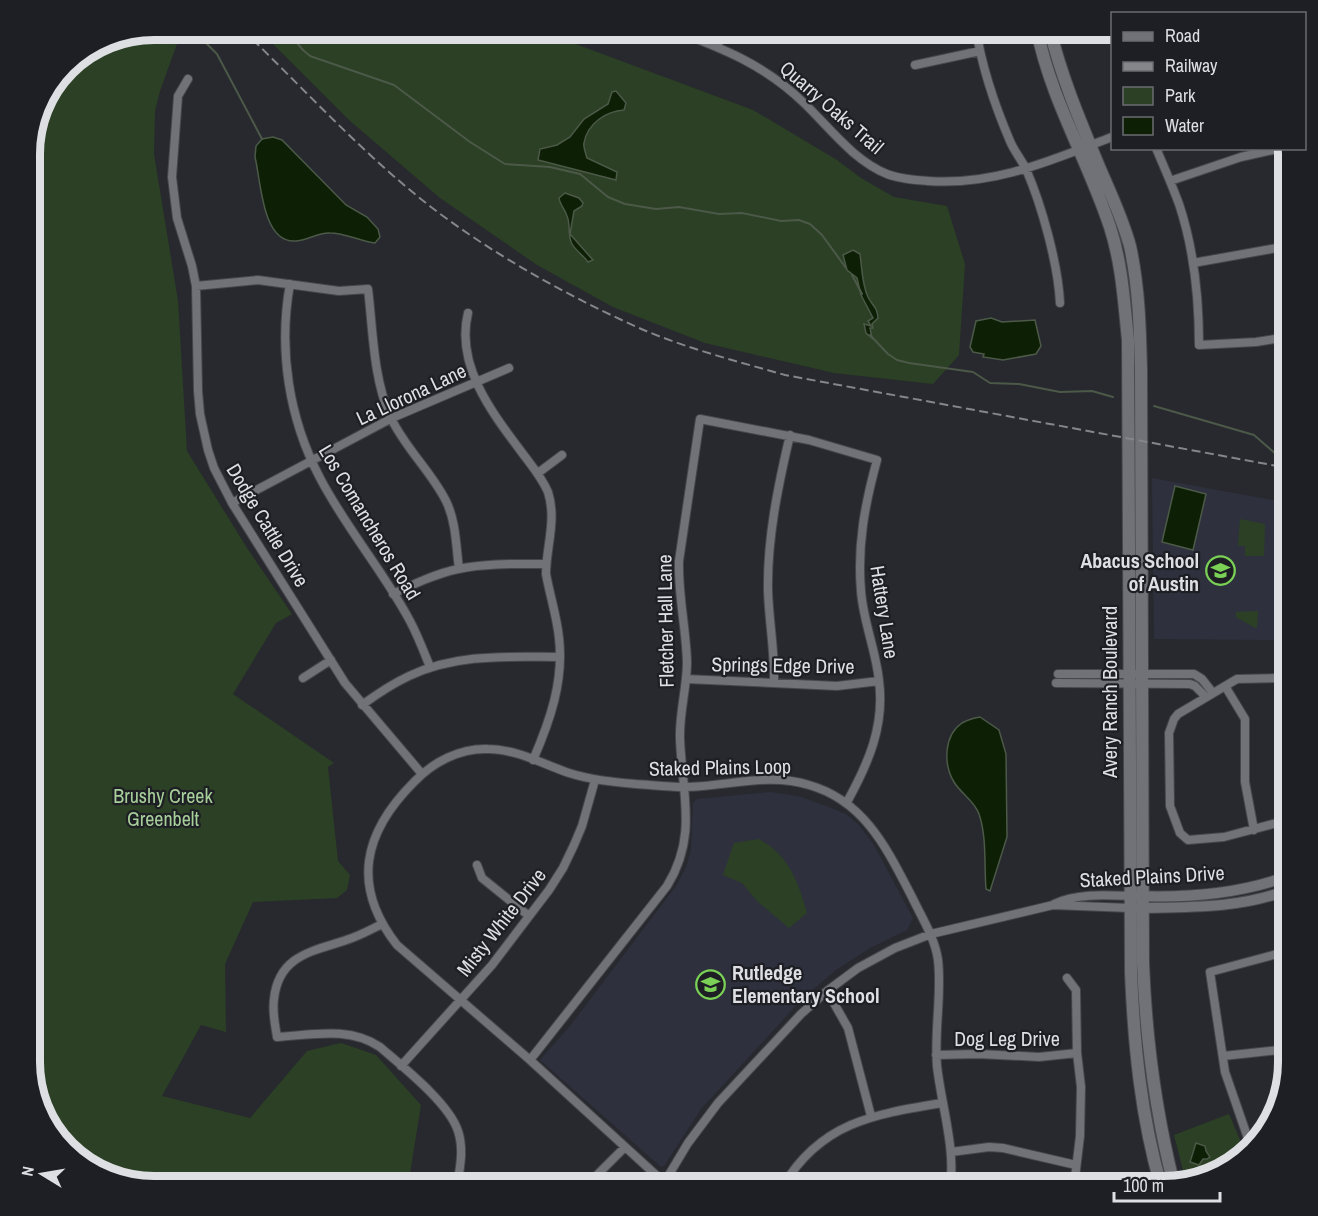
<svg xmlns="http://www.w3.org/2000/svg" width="1318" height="1216" font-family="'Archivo Narrow',sans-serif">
<rect width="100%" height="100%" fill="#27292e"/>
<path fill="#2e313d" d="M1152 478 1288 503V640L1154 639Z
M770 792 798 796 826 806 846 814 858 824 874 845 913 918 907 930 870 948 836 970 804 997 701 1109 664 1166 661 1167 540 1060 570 1026 676 886 686 867 691 850 693 803 697 799Z"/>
<path fill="#2b4024" d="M154 30H182L160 91 155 111 154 154 178 301 187 451 247 548 292 614 276 623 233 694 334 763 328 767 338 861 350 875 347 890 337 898 253 902 225 964 226 1032 201 1025 162 1096 250 1118 307 1051 341 1043 376 1055 421 1105 408 1186H154L106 1176 63 1145 40 1110 30 1070V146L43 99 72 61 107 39Z
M259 30H538L753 110 837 160 861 178 894 197 947 206 965 264 959 355 933 384 834 373 705 343 613 307 537 265 440 198 349 120Z
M1240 519 1265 524 1264 556H1245V546H1238Z
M1258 611 1257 627 1255 628 1236 617V612Z
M759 839C765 843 773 847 778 853 794 869 801 892 807 913L789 928 757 901 742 883 723 875 734 843Z
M1229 1114 1246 1154 1212 1176 1186 1182 1174 1135Z"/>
<path fill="#0d2005" stroke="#4c5948" stroke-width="1.5" d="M616 91 626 103 624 110C606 111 587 124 584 143 583 147 586 154 587 158L617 172 616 180 538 160 540 149 557 145 570 137 584 119 608 104 612 92Z
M273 137 282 140 346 205 367 217 378 229 380 237 375 243C360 241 345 233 330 233 318 232 307 241 295 241 262 243 261 181 255 157L256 146 262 139Z
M565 193 579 198 583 203 582 206 574 211 570 234 593 260 588 262C583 255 576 251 572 244 567 234 571 225 567 216 565 209 560 205 559 198Z
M853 250 860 254C862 268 862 285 868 297 873 307 877 306 878 318L872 324 873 328H870L872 338 866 333 864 324 871 326 868 321 873 318 861 295 857 278 847 270 843 255Z
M991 318 1002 322 1035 320 1041 346 1036 354 1003 360 983 357 984 354 973 352 970 347 976 321Z
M1175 486 1206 494 1193 550 1162 542Z
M980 717 999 730 1006 754 1007 837 990 891 986 889C984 866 987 837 979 814 974 800 961 794 954 782 943 764 944 735 962 723 967 720 974 718 980 717Z
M1196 1143 1205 1146 1206 1151 1210 1157 1207 1159H1203L1199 1165 1190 1162Z"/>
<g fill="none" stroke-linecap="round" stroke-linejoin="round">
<path stroke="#4c5948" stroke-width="2" d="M193 30 217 54 262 139
M286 30 303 50 310 56 394 85 470 142 505 164 550 167 580 174 608 197 625 204 656 209 679 207 719 214 742 213 781 221 799 220 810 224 822 235 846 268
M852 275 862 294
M870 335 888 354 897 360 909 363 973 372 990 383 1019 384 1060 392 1092 391 1113 397
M1154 406 1254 435 1277 455 1288 459"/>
<defs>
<path id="minor" d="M674 30C724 49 765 65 804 103 830 128 853 160 887 174 899 179 915 180 928 181 994 186 1052 160 1112 137
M976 30C982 67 995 106 1010 141 1014 151 1021 159 1026 169 1042 206 1058 264 1060 303
M717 47 724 30
M915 65 980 51
M188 79 178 96 172 177 177 218 192 266 196 286 198 391 200 414 208 450 214 468 232 503 345 683 422 774
M1156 148C1164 167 1172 185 1179 204 1194 249 1199 298 1199 345L1256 342 1288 337
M1170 181 1241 157 1282 148
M1193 263 1288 246
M290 284C278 350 289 419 320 478 346 528 384 572 410 621 418 636 424 652 430 667
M196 286 258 280 339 291 368 289C373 330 373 377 390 416 404 447 431 471 446 501 456 521 456 546 459 569
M468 313C455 366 493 414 523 454 532 466 542 478 548 492 557 520 546 547 546 574 550 596 557 617 559 638 564 681 550 721 533 760
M538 473 562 455
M232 503 392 418 509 368
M393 594C414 584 435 574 458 569 487 563 517 564 546 564
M1058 674H1194L1202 679 1213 693
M303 678 331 660
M1288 678 1237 679 1178 714 1174 719 1169 733 1170 806 1180 833 1188 840 1224 837 1288 820
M686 679 816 685 837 686 879 681
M774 683C775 652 769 622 768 591 767 539 778 486 790 435
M1056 683 1190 684 1195 686 1206 697
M1225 686 1245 719V782L1254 830
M362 705C377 694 392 684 409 676 457 653 509 657 560 657
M477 865 482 878 529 916
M1054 904C1076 893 1106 895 1130 896
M382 924C372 929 363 934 352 938 318 951 279 952 274 999 272 1012 275 1024 277 1037 312 1035 349 1026 380 1047 403 1067 449 1103 458 1131 464 1149 460 1168 457 1186
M1067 978 1076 990 1077 1053 1081 1087 1080 1136 1074 1186
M827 991 848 1028 871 1116
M936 1055 978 1054 1039 1057 1077 1053
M1223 1056 1288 1049
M530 1060 667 886C698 836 682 793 680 739 679 713 687 688 687 662 686 628 678 595 679 561L700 419 809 440 877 460C865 504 857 545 861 591 863 621 876 650 879 681 885 726 868 764 847 802
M401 1066 492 965 549 890 563 868 574 845 582 826 595 780
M1252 1150 1225 1072 1210 972 1288 951
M951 1152 989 1147 1003 1148 1076 1165
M664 1183 688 1143 718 1103 801 1014 827 991 858 968 895 948 931 934 1053 905 1130 908
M580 1186 593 1179 624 1148
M668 1186 530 1060 397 945C351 886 363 833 414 782 433 762 460 748 488 749 516 749 543 764 569 773 591 780 613 782 636 784 652 785 668 787 684 787 725 787 768 772 809 785 865 801 887 849 912 897 922 918 935 938 938 960 942 995 934 1031 937 1066 941 1103 956 1150 950 1186
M783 1186C821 1122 875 1114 942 1103"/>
<path id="tertiary" d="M1134 896C1186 898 1240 894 1288 876
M1136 908C1188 907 1238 909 1288 890"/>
<path id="secondary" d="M1037 30C1051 100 1088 160 1110 227 1122 264 1124 302 1128 340L1131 973C1134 1045 1141 1117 1161 1186
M1050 30C1062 79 1081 123 1100 169 1111 194 1123 220 1130 246 1139 287 1140 329 1141 370L1143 963C1146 1040 1155 1110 1174 1185"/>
</defs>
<use href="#minor" stroke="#46474c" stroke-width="10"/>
<use href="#tertiary" stroke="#46474c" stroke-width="12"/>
<use href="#secondary" stroke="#46474c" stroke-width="14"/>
<use href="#minor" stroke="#707278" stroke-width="8"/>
<use href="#tertiary" stroke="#707278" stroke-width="10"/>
<use href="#secondary" stroke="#707278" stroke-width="12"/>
<path stroke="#84868a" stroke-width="2" stroke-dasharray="9 4.5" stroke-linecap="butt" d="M243 30C305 90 363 154 431 207 494 255 566 295 639 328 685 348 736 361 785 375L1288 468"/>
</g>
<defs>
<symbol id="school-ring" viewBox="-11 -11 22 22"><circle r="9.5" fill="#1e1f25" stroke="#7ad156" stroke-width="1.5"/><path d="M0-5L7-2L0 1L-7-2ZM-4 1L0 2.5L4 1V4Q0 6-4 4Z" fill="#7ad156"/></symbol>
</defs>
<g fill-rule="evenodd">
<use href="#school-ring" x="1204" y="554" width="33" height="33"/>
<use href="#school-ring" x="694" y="968" width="33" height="33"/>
</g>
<g text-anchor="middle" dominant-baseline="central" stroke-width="4.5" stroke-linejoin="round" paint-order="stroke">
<g font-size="20" fill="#dedfe3" stroke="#1e1f25">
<text transform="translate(832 107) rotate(41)">Quarry Oaks Trail</text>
<text transform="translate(411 394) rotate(-25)">La Llorona Lane</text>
<text transform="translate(370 522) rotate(59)">Los Comancheros Road</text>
<text transform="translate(268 525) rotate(59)">Dodge Cattle Drive</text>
<text transform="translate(885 612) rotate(81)">Hattery Lane</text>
<text transform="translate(665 621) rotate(-91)">Fletcher Hall Lane</text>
<text transform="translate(783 665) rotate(1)">Springs Edge Drive</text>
<text transform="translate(1109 692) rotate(-90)">Avery Ranch Boulevard</text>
<text transform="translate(720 767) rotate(-1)">Staked Plains Loop</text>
<text transform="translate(1152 876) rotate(-3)">Staked Plains Drive</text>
<text transform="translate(501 922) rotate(-52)">Misty White Drive</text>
<text x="1007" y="1038">Dog Leg Drive</text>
</g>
<g font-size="20" font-weight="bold" fill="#dedfe3" stroke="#1e1f25" text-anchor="end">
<text x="1199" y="560">Abacus School<tspan x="1199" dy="23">of Austin</tspan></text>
<text x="732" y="972" text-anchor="start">Rutledge<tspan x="732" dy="23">Elementary School</tspan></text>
</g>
<g font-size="20" fill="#a7cf99" stroke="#1e1f25">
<text x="163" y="795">Brushy Creek<tspan x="163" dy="23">Greenbelt</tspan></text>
</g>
</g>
<path d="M0 0H1318V1216H0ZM154 40H1164A114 114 0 0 1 1278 154V1062A114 114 0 0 1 1164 1176H154A114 114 0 0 1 40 1062V154A114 114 0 0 1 154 40Z" fill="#1e1f25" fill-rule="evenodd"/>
<path fill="none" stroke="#dedfe3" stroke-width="8" d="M154 40H1164A114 114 0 0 1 1278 154V1062A114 114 0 0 1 1164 1176H154A114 114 0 0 1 40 1062V154A114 114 0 0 1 154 40Z"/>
<rect x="1111" y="12" width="195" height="138" fill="#1e1f25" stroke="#6b6c71" stroke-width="1.5"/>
<rect x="1123" y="32" width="30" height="9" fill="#707278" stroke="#6b6c71" stroke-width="1.5"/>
<text x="1165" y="42" font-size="18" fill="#dedfe3">Road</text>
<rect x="1123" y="62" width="30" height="9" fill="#84868a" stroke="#6b6c71" stroke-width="1.5"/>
<text x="1165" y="72" font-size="18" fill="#dedfe3">Railway</text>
<rect x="1123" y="87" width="30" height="18" fill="#2b4024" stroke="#6b6c71" stroke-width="1.5"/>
<text x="1165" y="102" font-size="18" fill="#dedfe3">Park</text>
<rect x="1123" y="117" width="30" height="18" fill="#0d2005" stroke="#6b6c71" stroke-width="1.5"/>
<text x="1165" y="132" font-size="18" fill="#dedfe3">Water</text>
<g transform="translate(42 1174) rotate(281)" stroke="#1e1f25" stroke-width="4.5" paint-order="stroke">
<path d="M0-4.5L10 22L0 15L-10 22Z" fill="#dedfe3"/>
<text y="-9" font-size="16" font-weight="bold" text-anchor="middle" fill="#dedfe3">N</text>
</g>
<path d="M1114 1192v9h106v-9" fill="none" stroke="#dedfe3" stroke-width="3"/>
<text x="1123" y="1192" font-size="18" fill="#dedfe3" stroke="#1e1f25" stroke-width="4.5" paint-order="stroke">100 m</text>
</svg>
